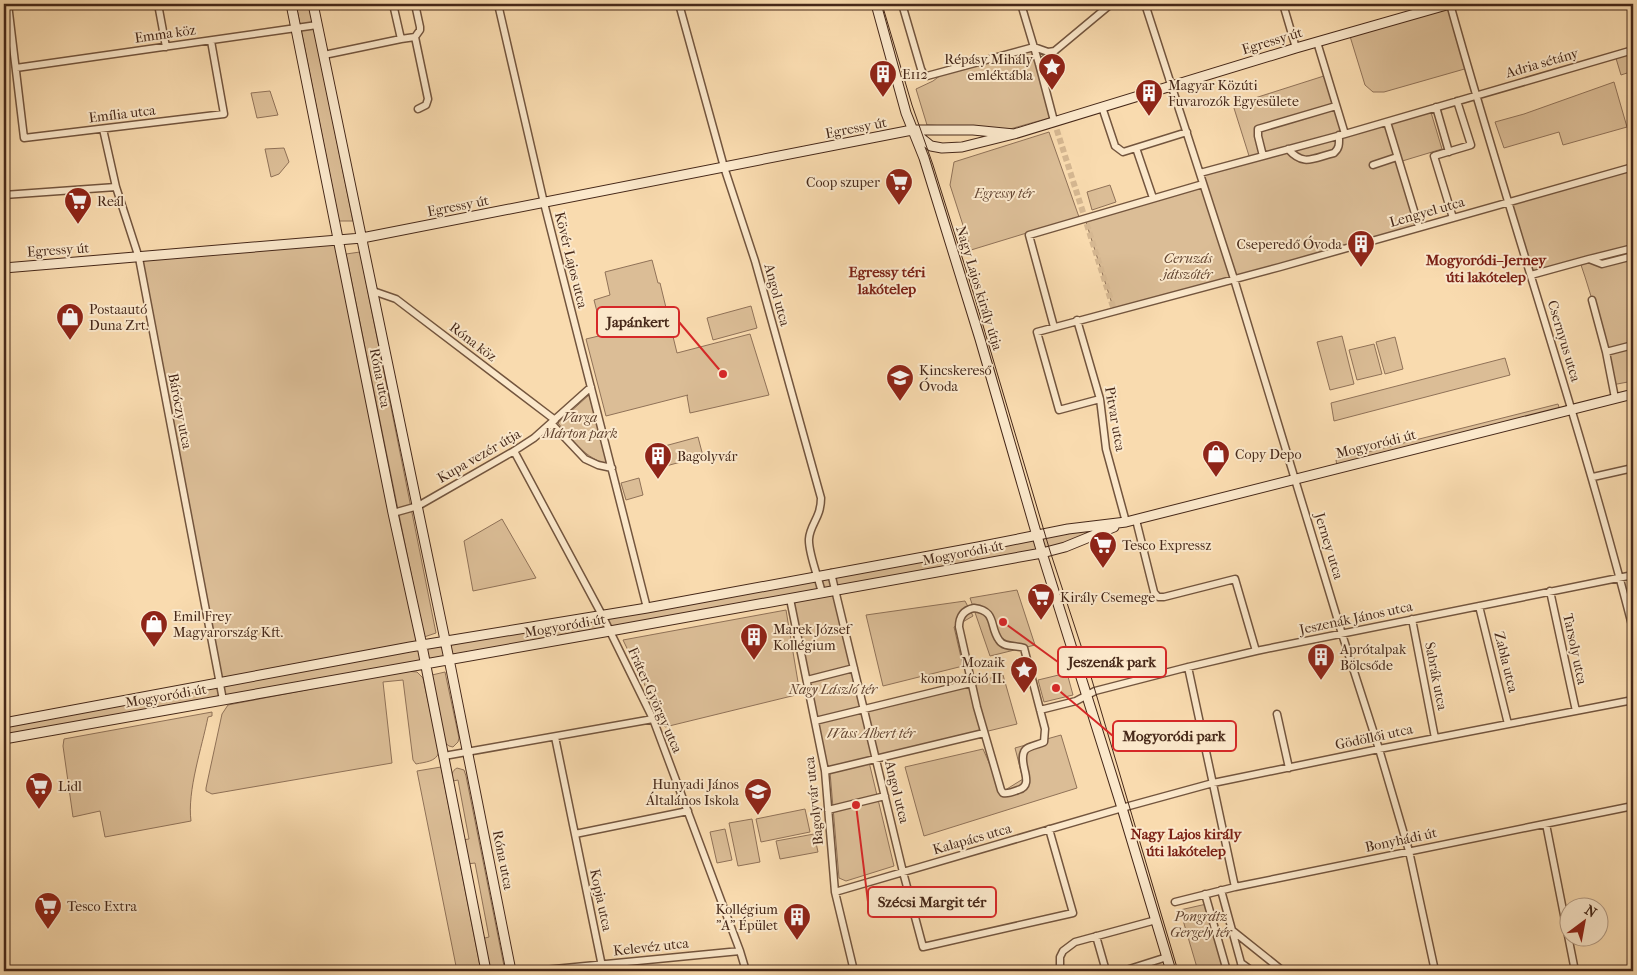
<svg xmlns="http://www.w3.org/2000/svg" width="1637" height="975" font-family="'IM FELL French Canon',serif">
<rect width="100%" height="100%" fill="#f9dbaf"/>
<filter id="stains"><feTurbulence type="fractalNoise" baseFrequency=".004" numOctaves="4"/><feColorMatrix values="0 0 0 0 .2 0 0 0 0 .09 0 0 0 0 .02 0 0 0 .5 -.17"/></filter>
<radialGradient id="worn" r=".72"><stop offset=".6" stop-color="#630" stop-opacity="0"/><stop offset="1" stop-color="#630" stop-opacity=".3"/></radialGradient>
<path fill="#dbbd96" stroke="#907258" d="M296 4H309L353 221H339Z
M1450 4 1468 68 1384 92H1373L1365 85 1349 33Z
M1034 47 1056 116 1010 129 927 125 916 89 933 81 945 72Z
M1633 50V71L1621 75 1615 55Z
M1327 75 1345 133 1430 109 1442 149 1399 162 1419 227 1114 310 1085 219 1203 184 1200 173 1250 159 1233 105Z
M1614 82 1627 127 1563 145 1559 132 1504 148 1495 122 1524 114Z
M270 91 278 115 257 118 251 93Z
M1049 132 1079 217 971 250 950 185 954 162Z
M284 148 289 162 279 174 271 177 265 149Z
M1633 167V381L1612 385C1604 343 1594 302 1580 262L1531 275 1509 202Z
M1110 185 1116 202 1092 210 1087 192Z
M338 241 422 645 1126 522 1065 547 4 739V723L219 682 139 258Z
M360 252 436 633 424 637 346 254Z
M652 260 658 283H660L677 353 750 334 769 395 690 413 687 396 688 395 606 416 586 339 603 335 594 300 610 295 605 272Z
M751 306 757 328 713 340 707 318Z
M1342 336 1354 384 1330 390 1317 342Z
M1395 337 1403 369 1385 374 1376 342Z
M1374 344 1382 374 1357 380 1349 350Z
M1505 358 1510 375 1334 421 1331 403Z
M589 395 608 464C585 459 573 440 558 423Z
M1558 404 1560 410 1337 466 1336 460Z
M698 437 703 456 666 466 661 447Z
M639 478 643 495 626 500 621 483Z
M502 519 536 578 473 591 464 541Z
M1017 590 1035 645 990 656 970 598Z
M834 594 861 707 815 718 793 602Z
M965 601 973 616 954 627 963 666 883 686 866 615Z
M786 610 800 694 665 727 623 640Z
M405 671 417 672 423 678 439 752C436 762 425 762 416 764L413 760 403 680 383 682 392 763 212 794 206 791V788L222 714 228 705Z
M445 672 459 738 458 742 453 747 449 746 444 742 432 675Z
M1067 673 1073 695 1044 702 1038 680Z
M1003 675 1017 724 825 771 815 721Z
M212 712V716L208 717C202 747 187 791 191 821L105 837 100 811 73 817 63 746 64 739Z
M1061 735 1077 788 924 836 905 767 983 749 1002 792 1023 779 1015 748Z
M869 762 894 866 846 881 839 878 830 772Z
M441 767 481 971H457L417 771Z
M457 768 464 770 466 776 505 971H488L481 939 489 937 475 863 467 864 462 840 469 839 458 780 453 781C451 774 452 771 457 768Z
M805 809 810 832 761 842 756 819Z
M752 819 760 862 738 866 729 823Z
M725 829 732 860 717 863 710 832Z
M814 834 818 852 780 859 776 841Z
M1211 903 1230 971H1198L1180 910Z"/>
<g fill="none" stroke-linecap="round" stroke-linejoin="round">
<path stroke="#d5b791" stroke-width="6" stroke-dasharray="6 3" stroke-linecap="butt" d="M1054 121 1114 310"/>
<defs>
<path id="street" d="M8 4 24 138 224 114 211 41
M158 4 166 47
M393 4 401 39 415 37 428 99 426 105 418 109
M415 4 420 27V30L415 37
M498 4 544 203 647 608
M679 4 724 167 755 261 821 498C821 518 810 524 809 539 808 553 819 579 822 593
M902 4 921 69 924 75 927 76 1034 47 1048 52 1055 51
M1021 4 1039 64 1054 121
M1145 4 1234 279 1342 634 1379 749 1409 851 1435 971
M1283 4 1296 48
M1450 4C1508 213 1579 418 1633 629
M1317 42 1345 134
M324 55 401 39
M1039 64 1111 4
M16 68 317 25
M1102 107 1115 146 1123 152 1187 132
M1436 107 1449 152
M1387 122 1419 227
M103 129 116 187 139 258 223 700
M1136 148 1153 198
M1288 149C1304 167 1313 158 1334 153 1340 148 1339 143 1339 135
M1263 156 1258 136V129L1336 106
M1373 165 1397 157
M1200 173 1345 134 1633 50
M4 195 116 187
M1453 218 1434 156 1471 145 1457 101
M1589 259 1633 248
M1531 275 1589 259 1602 264 1633 256
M373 291 396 299 555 420
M1592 300 1606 352 1615 398
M1077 320 1100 399 1106 449 1126 522
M1054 327 1029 235 1203 184
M1606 352 1633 345
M1100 399 1059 410 1037 332 1280 267 1633 167
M551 423 585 459 598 465 612 468
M514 451 602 615 653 719 740 951 746 971
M1593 477 1633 468
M393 513 418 506 514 451 534 438 591 387
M1136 520 1154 592 1158 597H1164L1235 579 1256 651
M831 573 903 872 923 947 1073 913 1049 829
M1550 591 1576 711
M790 599 825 771 835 892 854 971
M1479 606 1508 724
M974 608C997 611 989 626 999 640 1004 648 1016 645 1024 648L1045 729 1044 742C1038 745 1026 746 1024 752 1018 765 1036 785 1018 790 1013 792 1008 794 1003 793L1001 790 977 707 959 627C959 616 964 610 974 608Z
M1412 619 1435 738
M1188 667 1235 887
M807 680 854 668
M1040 710 1076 701 1095 691 1188 667 1256 651 1633 575
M1277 714 1289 768
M815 721 971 683
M555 737 603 971
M444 756 653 719
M825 771 984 733
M828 810 885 796
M1546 824 1575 971
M575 834 688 811
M1221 890 1241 963 1242 971
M835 892 1129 806 1213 783 1379 749 1633 700
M1205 894 1227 971
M1175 902 1235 887 1633 806
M1233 931 1283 971
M1096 936 1106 971
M1241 963 1252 971
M534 971 740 951
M1062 971 1060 966V957L1063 951 1075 942 1156 920
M1123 971 1167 957"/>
<path id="secondary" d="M291 4 393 513 421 641 486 971
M313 4 451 669 511 971
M876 4 906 113 924 158 980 339 1042 553 1122 808 1171 971
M916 134 931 146 942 148 962 147 1014 134 1296 48 1450 4
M4 268 362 238 912 130H973L1014 134
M4 723 410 647 647 608 978 547 1068 529 1126 522 1633 394
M4 739 610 631 1042 553 1065 547 1114 527"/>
</defs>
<use href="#street" stroke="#73553e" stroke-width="9"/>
<use href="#secondary" stroke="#462819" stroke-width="11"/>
<use href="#street" stroke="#fbe8cb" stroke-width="6"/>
<use href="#secondary" stroke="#fbe8cb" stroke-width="9"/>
<path stroke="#462819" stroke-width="1" d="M882 4 912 105 933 165 974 295 1050 551 1089 670 1178 971"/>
</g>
<defs>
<symbol id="sight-pin" viewBox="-11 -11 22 30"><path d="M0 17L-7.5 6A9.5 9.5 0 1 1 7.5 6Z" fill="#8f2418" stroke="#fbe8cb"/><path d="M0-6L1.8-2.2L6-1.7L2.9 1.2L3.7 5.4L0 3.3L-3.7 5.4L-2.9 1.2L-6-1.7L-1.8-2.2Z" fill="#fff"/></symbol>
<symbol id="building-pin" viewBox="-11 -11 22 30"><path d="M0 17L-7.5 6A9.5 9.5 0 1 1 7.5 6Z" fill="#8f2418" stroke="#fbe8cb"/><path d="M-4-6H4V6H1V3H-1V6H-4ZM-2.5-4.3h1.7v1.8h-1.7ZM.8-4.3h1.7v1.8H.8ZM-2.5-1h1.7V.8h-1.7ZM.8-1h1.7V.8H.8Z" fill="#fff"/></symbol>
<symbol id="supermarket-pin" viewBox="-11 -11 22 30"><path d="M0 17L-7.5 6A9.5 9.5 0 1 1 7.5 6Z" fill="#8f2418" stroke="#fbe8cb"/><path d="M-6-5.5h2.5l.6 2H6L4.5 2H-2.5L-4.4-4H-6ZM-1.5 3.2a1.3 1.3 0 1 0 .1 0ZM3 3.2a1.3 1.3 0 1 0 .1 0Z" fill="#fff"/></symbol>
<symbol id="shop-pin" viewBox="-11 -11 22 30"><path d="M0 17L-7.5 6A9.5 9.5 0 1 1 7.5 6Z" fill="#8f2418" stroke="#fbe8cb"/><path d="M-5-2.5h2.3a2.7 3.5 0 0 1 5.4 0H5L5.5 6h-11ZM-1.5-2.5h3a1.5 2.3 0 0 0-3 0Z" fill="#fff"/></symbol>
<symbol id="school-pin" viewBox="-11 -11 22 30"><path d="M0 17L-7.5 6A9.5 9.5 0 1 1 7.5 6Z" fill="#8f2418" stroke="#fbe8cb"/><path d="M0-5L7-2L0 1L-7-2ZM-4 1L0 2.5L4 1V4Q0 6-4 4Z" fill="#fff"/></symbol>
</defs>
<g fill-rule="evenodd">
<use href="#sight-pin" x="1036" y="51" width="32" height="43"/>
<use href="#building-pin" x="867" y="58" width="32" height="43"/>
<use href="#building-pin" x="1133" y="77" width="32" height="43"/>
<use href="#supermarket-pin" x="883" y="166" width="32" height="43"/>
<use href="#supermarket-pin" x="62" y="185" width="32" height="43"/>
<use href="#building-pin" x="1345" y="228" width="32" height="43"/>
<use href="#shop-pin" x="54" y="301" width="32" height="43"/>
<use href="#school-pin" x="884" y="362" width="32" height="43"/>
<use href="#shop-pin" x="1200" y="438" width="32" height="43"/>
<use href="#building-pin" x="642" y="440" width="32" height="43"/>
<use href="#supermarket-pin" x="1087" y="529" width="32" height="43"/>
<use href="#supermarket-pin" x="1025" y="581" width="32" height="43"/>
<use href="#shop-pin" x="138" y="608" width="32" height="43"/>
<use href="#building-pin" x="738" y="621" width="32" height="43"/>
<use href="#building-pin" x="1305" y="641" width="32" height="43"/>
<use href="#sight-pin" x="1008" y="654" width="32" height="43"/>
<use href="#supermarket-pin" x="23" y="770" width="32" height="43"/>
<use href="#school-pin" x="742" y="776" width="32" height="43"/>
<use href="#supermarket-pin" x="32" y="890" width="32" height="43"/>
<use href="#building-pin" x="781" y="901" width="32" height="43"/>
</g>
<g text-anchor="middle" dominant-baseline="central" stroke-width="4" stroke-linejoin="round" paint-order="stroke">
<g font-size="14" fill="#462819" stroke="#fbe8cb">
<text transform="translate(165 34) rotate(-8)">Emma köz</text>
<text transform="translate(1272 41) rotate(-17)">Egressy út</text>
<text transform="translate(1542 63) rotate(-16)">Adria sétány</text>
<text transform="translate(122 114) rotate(-7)">Emília utca</text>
<text transform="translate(856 128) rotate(-11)">Egressy út</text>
<text transform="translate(458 206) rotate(-11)">Egressy út</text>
<text transform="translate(1427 212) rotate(-16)">Lengyel utca</text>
<text transform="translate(58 250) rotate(-4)">Egressy út</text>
<text transform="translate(571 260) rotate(76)">Kövér Lajos utca</text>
<text transform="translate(979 288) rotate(73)">Nagy Lajos király útja</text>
<text transform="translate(777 295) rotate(75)">Angol utca</text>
<text transform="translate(1564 341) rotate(73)">Csernyus utca</text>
<text transform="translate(473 342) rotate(37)">Róna köz</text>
<text transform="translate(380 378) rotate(79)">Róna utca</text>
<text transform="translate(180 411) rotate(79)">Báróczy utca</text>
<text transform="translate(1115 419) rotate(80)">Pitvar utca</text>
<text transform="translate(1376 444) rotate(-14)">Mogyoródi út</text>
<text transform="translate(479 456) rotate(-30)">Kupa vezér útja</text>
<text transform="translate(1329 546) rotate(73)">Jerney utca</text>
<text transform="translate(963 553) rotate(-11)">Mogyoródi út</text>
<text transform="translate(1356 618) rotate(-12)">Jeszenák János utca</text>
<text transform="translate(565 626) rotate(-10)">Mogyoródi út</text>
<text transform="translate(1575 649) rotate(78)">Tarsoly utca</text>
<text transform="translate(1506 662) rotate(76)">Zabla utca</text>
<text transform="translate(1436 676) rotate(79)">Sabrák utca</text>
<text transform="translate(166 696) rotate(-10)">Mogyoródi út</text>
<text transform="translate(655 700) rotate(66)">Fráter György utca</text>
<text transform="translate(1374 737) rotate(-12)">Gödöllői utca</text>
<text transform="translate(897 792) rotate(76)">Angol utca</text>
<text transform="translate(814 801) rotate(-96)">Bagolyvár utca</text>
<text transform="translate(972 839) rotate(-16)">Kalapács utca</text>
<text transform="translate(1401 840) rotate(-12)">Bonyhádi út</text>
<text transform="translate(503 860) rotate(79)">Róna utca</text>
<text transform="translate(601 900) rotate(78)">Kopja utca</text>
<text transform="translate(651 947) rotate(-6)">Kelevéz utca</text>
</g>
<g font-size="14" fill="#462819" stroke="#fbe8cb" text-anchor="start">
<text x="1033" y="59" text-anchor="end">Répásy Mihály<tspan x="1033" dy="16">emléktábla</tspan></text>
<text x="902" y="74">E112</text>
<text x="1168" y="85">Magyar Közúti<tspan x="1168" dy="16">Fuvarozók Egyesülete</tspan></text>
<text x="880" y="182" text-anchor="end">Coop szuper</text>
<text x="97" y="201">Reál</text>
<text x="1342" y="244" text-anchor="end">Cseperedő Óvoda</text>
<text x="89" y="309">Postaautó<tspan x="89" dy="16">Duna Zrt.</tspan></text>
<text x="919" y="370">Kincskereső<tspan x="919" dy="16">Óvoda</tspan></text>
<text x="1235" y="454">Copy Depo</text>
<text x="677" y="456">Bagolyvár</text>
<text x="1122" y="545">Tesco Expressz</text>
<text x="1060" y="597">Király Csemege</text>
<text x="173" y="616">Emil Frey<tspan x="173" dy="16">Magyarország Kft.</tspan></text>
<text x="773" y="629">Marek József<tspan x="773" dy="16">Kollégium</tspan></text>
<text x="1340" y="649">Aprótalpak<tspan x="1340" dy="16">Bölcsőde</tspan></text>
<text x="1005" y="662" text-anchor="end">Mozaik<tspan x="1005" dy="16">kompozíció II.</tspan></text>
<text x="739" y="784" text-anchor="end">Hunyadi János<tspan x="739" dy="16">Általános Iskola</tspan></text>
<text x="58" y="786">Lidl</text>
<text x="67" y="906">Tesco Extra</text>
<text x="778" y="909" text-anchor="end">Kollégium<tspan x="778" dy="16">"A" Épület</tspan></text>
</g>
<g font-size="14" font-style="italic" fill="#644632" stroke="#fbe8cb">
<text x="1004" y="193">Egressy tér</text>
<text x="1188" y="258">Ceruzás<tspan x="1188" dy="16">játszótér</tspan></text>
<text x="580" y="417">Varga<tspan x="580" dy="16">Márton park</tspan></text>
<text x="833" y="689">Nagy László tér</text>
<text x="871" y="733">Wass Albert tér</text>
<text x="1201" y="916">Pongrátz<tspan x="1201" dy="16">Gergely tér</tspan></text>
</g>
<g font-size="15" font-weight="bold" fill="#7a1f14" stroke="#fbe8cb">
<text x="1486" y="260">Mogyoródi–Jerney<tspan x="1486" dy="17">úti lakótelep</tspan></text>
<text x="887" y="272">Egressy téri<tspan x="887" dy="17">lakótelep</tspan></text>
<text x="1186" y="834">Nagy Lajos király<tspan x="1186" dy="17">úti lakótelep</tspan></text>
</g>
</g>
<path fill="none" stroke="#d62828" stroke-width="2" d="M723 374L679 322M1003 622L1058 662M1056 688L1113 736M856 805L868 902"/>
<g fill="#d62828" stroke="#fbe8cb" stroke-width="2">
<circle cx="723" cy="374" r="5"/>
<circle cx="1003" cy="622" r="5"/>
<circle cx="1056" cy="688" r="5"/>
<circle cx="856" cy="805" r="5"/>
</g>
<g fill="#fbe8cb" stroke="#d62828" stroke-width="2">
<rect x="597" y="307" width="82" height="30" rx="5"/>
<rect x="1058" y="647" width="108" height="30" rx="5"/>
<rect x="1113" y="721" width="123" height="30" rx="5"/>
<rect x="868" y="887" width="128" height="30" rx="5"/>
</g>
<g font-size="15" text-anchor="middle" font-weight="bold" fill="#462819">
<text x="638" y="327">Japánkert</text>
<text x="1112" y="667">Jeszenák park</text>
<text x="1174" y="741">Mogyoródi park</text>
<text x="932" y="907">Szécsi Margit tér</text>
</g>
<rect width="1637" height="975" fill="none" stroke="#f9dbaf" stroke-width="20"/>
<rect x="5" y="5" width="1627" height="965" fill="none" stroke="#462819" stroke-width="2.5"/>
<rect x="10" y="10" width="1617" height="955" fill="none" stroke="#462819"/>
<g transform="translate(1584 922) rotate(32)"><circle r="24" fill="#fbe8cb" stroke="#b39b84"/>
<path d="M0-4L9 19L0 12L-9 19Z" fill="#8f2418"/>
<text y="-8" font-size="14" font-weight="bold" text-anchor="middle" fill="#462819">N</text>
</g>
<rect width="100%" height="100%" filter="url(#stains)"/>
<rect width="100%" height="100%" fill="url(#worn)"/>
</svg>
